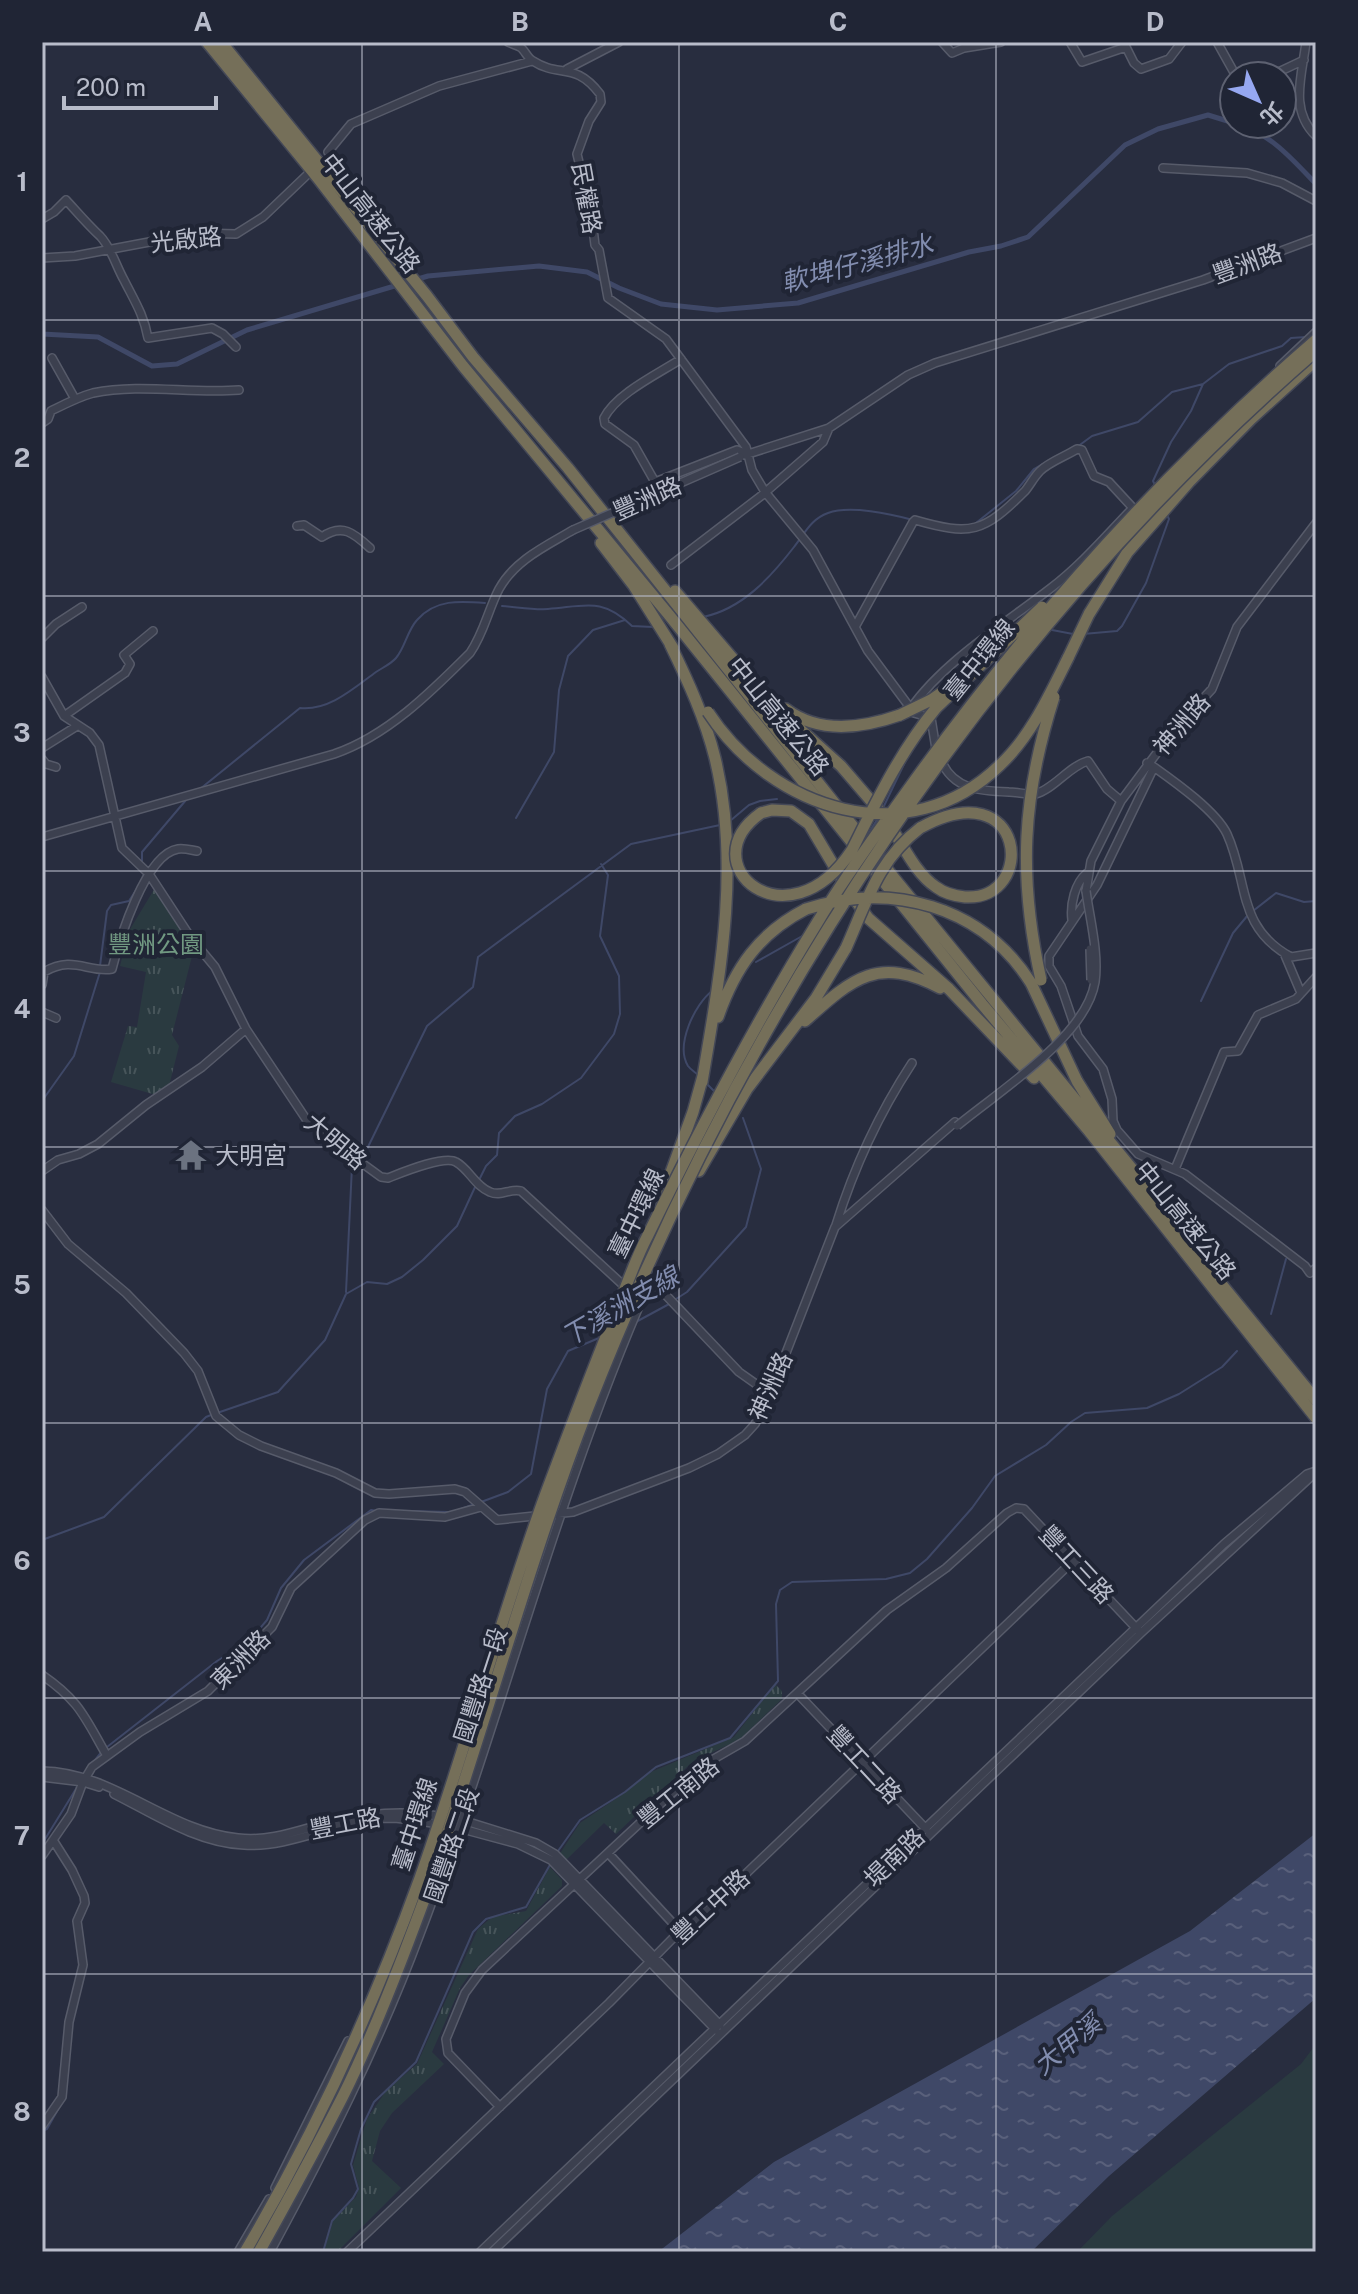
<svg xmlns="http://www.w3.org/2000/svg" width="1358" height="2294" font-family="'Public Sans','Noto Sans TC',sans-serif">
<defs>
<pattern id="park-tufts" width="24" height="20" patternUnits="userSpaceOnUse" patternTransform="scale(2)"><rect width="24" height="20" fill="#2a3a40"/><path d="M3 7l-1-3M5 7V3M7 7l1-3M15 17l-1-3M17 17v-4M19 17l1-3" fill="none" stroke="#47555a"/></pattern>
<pattern id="water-ripples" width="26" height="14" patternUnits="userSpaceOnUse" patternTransform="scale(2)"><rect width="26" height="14" fill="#3f4867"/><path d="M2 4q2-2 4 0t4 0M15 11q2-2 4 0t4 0" fill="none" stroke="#59607b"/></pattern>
</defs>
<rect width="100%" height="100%" fill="#282d3f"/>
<path fill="#2a3a40" d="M1316 2044V2252H1077L1112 2216 1301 2064Z"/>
<path fill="url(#park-tufts)" d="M155 888 194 948 172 1035 179 1046 169 1086 156 1095 111 1082 128 1026 137 1027 146 972 120 966 129 931Z
M775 1684 782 1691V1699L739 1740 700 1758 687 1767 616 1834 604 1823 565 1861 559 1855 580 1823 626 1792 651 1772 734 1737Z
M550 1867 562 1880V1886L469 1975 460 1988 432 2052 444 2064 392 2113 380 2131 372 2161 401 2188 337 2252H324L333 2221 356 2197 359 2188 353 2165 367 2119 386 2091 417 2064 478 1929 492 1917 526 1911Z"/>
<path fill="url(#water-ripples)" d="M1316 1833V1998L1109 2176 1031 2252H658L774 2162 1190 1931Z"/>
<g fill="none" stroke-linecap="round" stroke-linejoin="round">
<path stroke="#3f4867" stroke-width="2" d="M1077 447 1092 436 1138 422 1172 392 1203 384
M1155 485 1153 481 1171 442 1191 411 1203 384 1229 364 1282 346 1291 338 1306 337
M976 523 1016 491 1034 469 1046 462
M502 606C517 607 533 610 548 609 586 606 602 597 632 626L653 627
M703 617C742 609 770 578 794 547 805 533 811 519 828 513 850 505 891 514 913 520
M1052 630 1073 634
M1083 634 1117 631 1122 626 1146 583 1169 519 1166 513
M948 683 1019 623
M200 789 300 708C329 711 354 688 376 672 382 668 391 664 396 658 405 648 407 631 417 620 435 599 460 601 485 603
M883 808 906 760
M516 818 554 752 559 690 568 656 593 630 625 620
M730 821 749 805 760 801 777 799
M867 836 878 818
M142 861V852L186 800
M1253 911 1276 893 1304 902 1316 901
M756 962 804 935
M100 966 107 911 111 905 129 901 138 887
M1201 1001 1233 933 1248 915
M698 1075C695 1072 691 1070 688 1066 675 1045 695 1004 712 991
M705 1082 715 1092
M42 1101 74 1056 100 972
M359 1159 367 1149 427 1026 473 987 478 957 631 844 720 825
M479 1180 486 1166 497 1155 499 1133 515 1116 542 1104 581 1078 614 1034 620 1014 619 976 600 936 608 875 601 864
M346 1292 352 1166 354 1163
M676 1299 687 1292 746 1227 761 1169 743 1118
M1271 1314 1286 1259
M634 1323 671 1303
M217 1413 278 1392 325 1340 346 1294 367 1282 387 1284 402 1277 423 1260 457 1226 476 1185
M481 1502 508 1492 531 1474 547 1389 568 1351 599 1338
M407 1511 449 1512
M455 1511 475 1504
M42 1540 104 1517 206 1417 211 1415
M107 1747 217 1661 249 1641 267 1620 281 1588 304 1560 371 1510 377 1511
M91 1765 102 1751
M42 1844 79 1784
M558 1851 580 1820 625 1792 656 1767 730 1738 778 1681 776 1604 780 1590 792 1582 886 1579 910 1573 927 1559 972 1508 995 1476 1046 1445 1071 1422 1085 1413 1147 1408 1179 1394 1222 1367 1237 1351
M42 2131 47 2129 66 2095
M323 2252 332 2221 353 2198 358 2189 351 2164 361 2129 374 2102 416 2062 473 1932 486 1919 526 1907 551 1863"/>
<path stroke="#3f4867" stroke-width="5" d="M1238 124C1271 134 1293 160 1316 184
M42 334 98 337 152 366 177 364 247 330 428 276 539 266 587 272 619 288 661 304 717 310 798 303 969 252 1001 246 1028 237 1125 145 1158 129 1208 115 1234 123"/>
<defs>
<path id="minor" d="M508 42C512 44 516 45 520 47 525 50 527 58 533 61 559 78 575 61 600 94L601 102 589 121 577 154 591 212 595 245 599 250 608 298 666 339 746 447 752 470 765 492 813 550 868 651 914 713 931 718 936 749
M942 42 952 53 964 48 1001 42
M1070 42 1082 62 1126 47 1134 63 1141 69 1169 59 1182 42
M1217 42 1236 76
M1306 42C1302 76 1289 110 1316 136
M567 69 619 42
M1270 76 1304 60
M328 152 351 124 439 86 532 61
M1163 168 1247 173 1282 183 1316 201
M42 219 54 212 66 200C77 212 88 225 100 236 111 247 116 266 124 280 134 300 144 315 148 338L212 328 223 334 236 347
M42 258 75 256 197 233 236 234 263 217 308 174
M52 358 75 399
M681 359C658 374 617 393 604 418L605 424 634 445 655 482 737 450 747 454
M1280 366 1316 332
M42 423 48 419 51 411C65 404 78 397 93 393 141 383 190 394 239 390
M745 455 829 428 908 375 935 363 1203 280 1316 238
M297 526 304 525 322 537C342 523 354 533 370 548
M671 565 761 496 823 442 829 428
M855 627 913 522 915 520C971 536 983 533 1025 491 1030 485 1034 477 1040 471 1049 462 1066 456 1077 449L1082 450 1094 476 1109 482 1133 508
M42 638 56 624 82 607
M42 677 64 716 90 733 99 745 122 848 149 874 191 938 215 967 246 1029 306 1119 333 1142 381 1177 388 1178C401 1173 444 1155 456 1162 469 1169 475 1186 490 1192 501 1197 510 1188 521 1191L622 1284 661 1290 739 1372 770 1394
M911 708C944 661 1006 623 1051 588 1080 566 1105 537 1130 511
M64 716 125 673 130 664 124 655 153 631
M42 748 77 726
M42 759 46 764 56 767
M941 760C953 790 981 791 1009 792 1017 792 1027 795 1035 794 1053 790 1069 766 1088 761L1107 789 1121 801
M1147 763 1154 767 1097 885 1049 956V966L1061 986 1078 1036 1103 1069 1112 1099 1113 1121 1117 1130 1138 1154 1185 1174 1305 1266 1310 1273 1316 1268
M1154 767C1175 782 1216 811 1227 834 1249 882 1236 927 1291 957L1316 953
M42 837 334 754C387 736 431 692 470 653 484 633 488 610 499 589 515 560 546 546 573 530
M1086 891 1091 861 1121 801 1174 730 1212 689 1237 627 1316 523
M1072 920C1070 904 1075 883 1087 873
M1284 953 1301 993
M42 985 44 972C73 955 88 973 112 969 119 941 145 854 178 849 184 848 191 850 197 851
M42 1012 56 1018
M1175 1169 1224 1052 1238 1051 1258 1015 1296 999 1316 977
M42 1171 58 1160 79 1154 98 1144 146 1105 202 1067 246 1029
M42 1210 68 1244 126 1293 184 1353 198 1371 216 1416 239 1435 261 1446 336 1473 375 1493 389 1494 455 1489 465 1492 497 1520 573 1512 689 1468 718 1454 745 1435 755 1424 770 1394 835 1227 955 1122
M836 1225C854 1167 878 1115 912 1063
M42 1675C80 1701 85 1718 107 1756
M798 1694 926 1829
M42 1771C114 1772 167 1831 238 1838 272 1842 301 1829 334 1821 369 1813 408 1810 443 1817
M42 1777 83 1782 99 1787
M114 1794C154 1814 197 1843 244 1845 293 1848 338 1820 388 1818 406 1818 425 1822 443 1825
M459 1819 536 1843 555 1854 720 2025
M455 1827 518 1844 551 1860 716 2030
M608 1853 680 1931
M42 1856 53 1840
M500 2107 448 2053 446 2039 465 1993 482 1970 685 1781 705 1764 745 1741 887 1610 946 1568 1007 1513 1016 1508 1024 1509 1138 1630
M42 2126 62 2097 69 2022 83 1965 77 1921 85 1903 84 1896 72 1870 53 1840 71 1814 83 1782 92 1767 140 1732 208 1691 272 1627 291 1588 365 1520 379 1513 445 1517 481 1507
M275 2188 348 2041
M238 2252 269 2199
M270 2252C326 2149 379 2044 420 1934 501 1721 555 1498 647 1288
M347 2252 609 2003 680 1931 709 1909 1073 1561
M480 2252 1224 1544 1307 1474 1316 1471
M492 2252 1141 1633 1315 1473"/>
<path id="highway" d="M207 42 317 177 463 366 669 615 982 1004 1089 1131 1316 1418
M221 42 427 296 473 357 568 468 894 878 1164 1208 1209 1269 1316 1400
M601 543 634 586 673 648
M675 591 770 702 841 766 878 809
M670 644C688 681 705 718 715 758 741 865 720 976 702 1082
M1068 658 1089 614 1127 553 1190 481 1251 419 1316 360
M786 709C820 735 863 728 900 715
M761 813 772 810 791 811 809 824 847 888 868 918 949 989 1034 1078
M888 823C903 844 914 872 936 887 944 893 955 896 965 897 1038 901 1026 769 920 828
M1031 983 1077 1081 1110 1134
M718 1017C735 968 759 933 806 909
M805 1021C852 979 877 955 940 988
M699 1171 747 1089 816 998 846 948
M661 1200 693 1112 703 1076"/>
</defs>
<use href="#minor" stroke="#575b6a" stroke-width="10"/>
<use href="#highway" stroke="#444857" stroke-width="14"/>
<use href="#minor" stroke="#3c404f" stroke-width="7"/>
<use href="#highway" stroke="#756f59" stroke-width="11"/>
<defs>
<path id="minor-bridge" d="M573 530 740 457
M1090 949 1091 980
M957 1126C999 1091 1086 1037 1095 982 1099 953 1090 920 1086 891"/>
<path id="highway-bridge" d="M708 712C772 810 908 855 1000 765 1031 736 1049 696 1068 658
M900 715 931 700 950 687
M761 813C689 864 787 948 852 850 877 800 900 752 936 708L1042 607
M806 909C891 881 982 906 1031 983
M846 948C867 901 878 860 920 828
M1041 980C1018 877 1022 797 1054 697
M245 2252C315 2133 373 2008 420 1878 465 1752 499 1622 545 1496 568 1434 592 1371 617 1309 627 1285 635 1260 647 1237 699 1130 755 1024 817 923 844 878 875 836 905 794 1024 627 1161 474 1316 340
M259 2252C288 2200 316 2149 343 2096 376 2030 406 1950 431 1881 486 1724 528 1563 588 1408 745 1007 990 634 1316 351"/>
</defs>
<use href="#minor-bridge" stroke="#575b6a" stroke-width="10" stroke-linecap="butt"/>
<use href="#highway-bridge" stroke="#444857" stroke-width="14" stroke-linecap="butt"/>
<use href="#minor-bridge" stroke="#3c404f" stroke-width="7"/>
<use href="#highway-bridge" stroke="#756f59" stroke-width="11"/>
</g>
<path fill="none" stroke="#b8bcca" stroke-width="2" stroke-opacity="0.55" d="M362 42V2252M679 42V2252M996 42V2252M42 320H1316M42 596H1316M42 871H1316M42 1147H1316M42 1423H1316M42 1698H1316M42 1974H1316"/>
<defs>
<symbol id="temple-bare" viewBox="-9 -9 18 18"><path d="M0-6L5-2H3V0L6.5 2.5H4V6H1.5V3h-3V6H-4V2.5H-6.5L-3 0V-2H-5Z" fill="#6b7280" stroke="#202535" stroke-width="2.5" paint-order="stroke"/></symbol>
</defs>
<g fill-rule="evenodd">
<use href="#temple-bare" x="169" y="1133" width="44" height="44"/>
</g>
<g text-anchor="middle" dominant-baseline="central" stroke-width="8" stroke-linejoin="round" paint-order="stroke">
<g font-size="24" fill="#b8bcca" stroke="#202535">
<text transform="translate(587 198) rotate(80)">民權路</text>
<text transform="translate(371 213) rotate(52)">中山高速公路</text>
<text transform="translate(186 239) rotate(-6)">光啟路</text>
<text transform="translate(1247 263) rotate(-20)">豐洲路</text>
<text transform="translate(647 498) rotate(-24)">豐洲路</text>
<text transform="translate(979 659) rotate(-51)">臺中環線</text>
<text transform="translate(779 716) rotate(51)">中山高速公路</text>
<text transform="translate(1181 724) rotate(-49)">神洲路</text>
<text transform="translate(336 1141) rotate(40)">大明路</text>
<text transform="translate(636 1213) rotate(-64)">臺中環線</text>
<text transform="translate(1186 1220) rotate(51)">中山高速公路</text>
<text transform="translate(770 1386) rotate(-66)">神洲路</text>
<text transform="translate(1077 1564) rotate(47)">豐工三路</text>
<text transform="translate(240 1659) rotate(-45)">東洲路</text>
<text transform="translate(480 1685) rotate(-72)">國豐路一段</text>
<text transform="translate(865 1764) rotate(47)">豐工二路</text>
<text transform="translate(678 1792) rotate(-39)">豐工南路</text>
<text transform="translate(345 1823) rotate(-11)">豐工路</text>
<text transform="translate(414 1824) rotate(-72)">臺中環線</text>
<text transform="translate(451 1845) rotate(-71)">國豐路二段</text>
<text transform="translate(894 1857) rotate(-44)">堤南路</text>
<text transform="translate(710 1906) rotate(-43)">豐工中路</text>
</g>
<g font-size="24" fill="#719982" stroke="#202535">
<text x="156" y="944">豐洲公園</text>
</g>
<g font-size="24" fill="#b8bcca" stroke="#202535" text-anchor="start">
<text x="215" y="1155">大明宮</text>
</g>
<g font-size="26" font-style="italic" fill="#828daf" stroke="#202535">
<text transform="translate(857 263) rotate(-15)">軟埤仔溪排水</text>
<text transform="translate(620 1306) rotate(-30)">下溪洲支線</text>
<text transform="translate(1067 2044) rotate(-39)">大甲溪</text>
</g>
</g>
<rect width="1358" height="2294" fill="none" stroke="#202535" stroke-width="88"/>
<g transform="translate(1258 100) rotate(135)"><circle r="38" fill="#202535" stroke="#5d6171" stroke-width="2"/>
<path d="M0-6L14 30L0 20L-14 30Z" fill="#96a8f1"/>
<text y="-12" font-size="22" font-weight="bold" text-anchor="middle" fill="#b8bcca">北</text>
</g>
<path d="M64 96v12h152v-12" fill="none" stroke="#b8bcca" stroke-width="4"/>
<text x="76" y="96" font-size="24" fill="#b8bcca" stroke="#202535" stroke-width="6" paint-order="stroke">200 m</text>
<rect x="44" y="44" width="1270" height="2206" fill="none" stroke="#b8bcca" stroke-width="3"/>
<g font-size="26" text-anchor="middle" font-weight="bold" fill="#b8bcca">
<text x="203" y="31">A</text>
<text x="520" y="31">B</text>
<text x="838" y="31">C</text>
<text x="1155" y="31">D</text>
<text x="22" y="191">1</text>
<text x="22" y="467">2</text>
<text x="22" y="742">3</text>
<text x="22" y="1018">4</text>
<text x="22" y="1294">5</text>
<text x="22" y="1570">6</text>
<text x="22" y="1845">7</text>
<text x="22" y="2121">8</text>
</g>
</svg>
